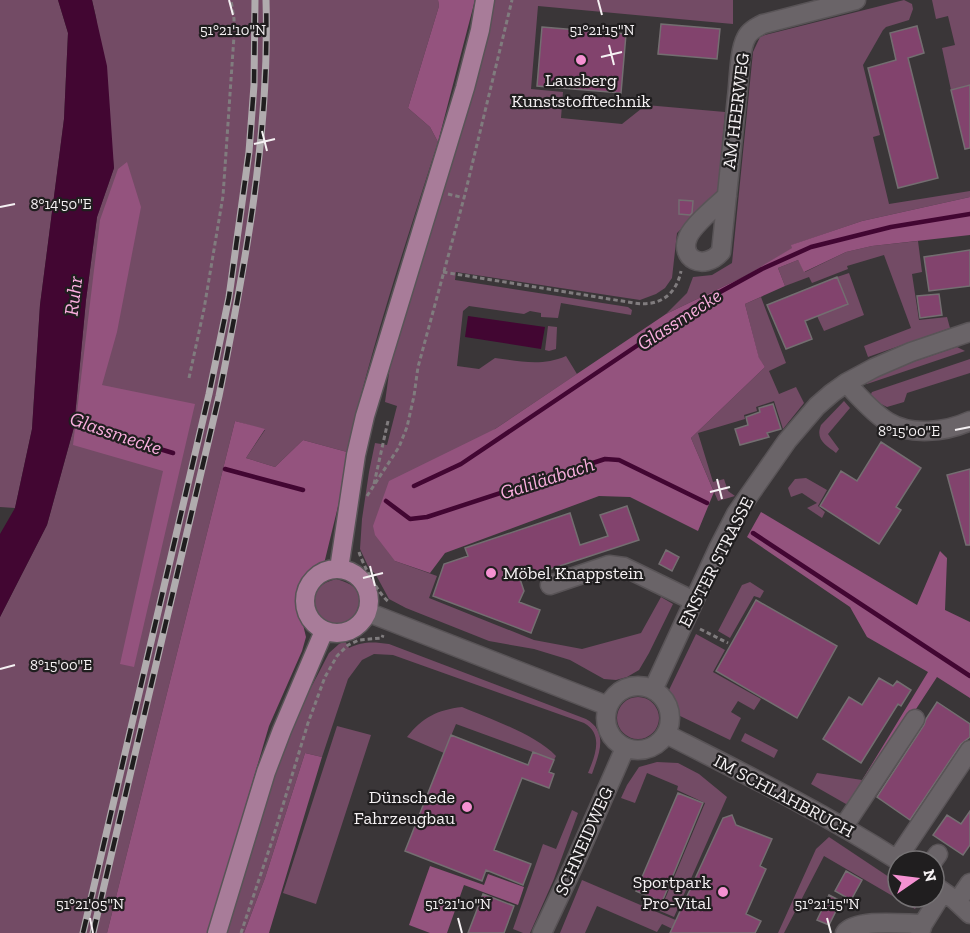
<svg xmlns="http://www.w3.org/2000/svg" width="970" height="933" font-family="'Zilla Slab',serif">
<rect width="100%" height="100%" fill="#3a3638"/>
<path fill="#734b65" d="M0 0H58L68 33 64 119 40 305 32 429 15 508 0 507Z
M92 0H438L439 6 408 108 430 127 438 142C405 245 371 347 347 452L303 440 275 467 246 458 265 430 235 421 107 933H0V617L47 525 74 427 86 300 97 217 114 168 96 17Z
M493 0H733V24L538 6 531 89 563 92 561 118 622 124 646 105 725 112 718 193 677 233 672 278 665 288 656 294 640 300 456 272 455 280 628 307 632 310 631 315 561 303 558 318 541 317V313L530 311 524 314 469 306 463 311 457 366 479 369 495 358C520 361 541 367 566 356L577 374 495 429 395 561 437 576 429 598 534 640 582 649 641 633 661 597 673 604 649 653 639 670 627 677 616 680 604 679 570 660 534 649 489 641 406 608 389 599 376 575 368 566 360 549 362 519 369 472 375 443 387 445 397 406 385 402 391 359Z
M904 0 912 4 913 9 909 20 886 27 883 30 863 65 880 135 873 137 889 204 970 191V197L862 221 792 245 793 248 745 276 666 314 687 293 693 277 712 275 732 263 753 52 760 37 765 35Z
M932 0H970V85L951 90 942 48 955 45 948 16 936 19Z
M918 241 922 272 912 274 919 320 947 317 950 328 868 357 864 346 911 328 884 255 847 266 848 269 812 283 809 277 785 286 778 268 798 260 805 272 846 252 872 246Z
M849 273 864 315 824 331 817 316 848 304 837 277Z
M761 297 786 363 769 371 779 394 796 387 804 403 783 429 774 401 756 407 757 411 744 415 745 419 698 433 713 482 724 479 728 491 735 496 718 501 691 438 765 367 759 359 745 304Z
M548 326 557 327 556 349 549 351 545 350Z
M957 347 965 351 867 384 866 381 901 366Z
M970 359V373L907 393 904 402 887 407 873 400 870 396 872 392Z
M844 401 850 408 828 434 839 449 836 453C826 445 815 440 821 425Z
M806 478 827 490 818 506 825 512 822 518 807 508 817 503 802 493 791 497 788 488 795 479Z
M336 579C364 586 366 602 349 623 338 625 330 623 319 618 310 598 313 585 336 579Z
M750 582 764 591 760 598 754 596 730 638 718 631 742 585Z
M696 634 725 650 713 672 761 699 754 710 738 701 731 712 741 718 730 740 678 715 674 698 669 690Z
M345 641 349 648C363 641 374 642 389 644L586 719C609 732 599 754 592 774L588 773C595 756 604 734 584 723L393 655 374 654 362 660 348 679 322 757 305 753 265 878 244 933H225L255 831 291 726 329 653 339 644Z
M617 718a21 21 0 1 1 42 0a21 21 0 1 1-42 0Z
M462 707C490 719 535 734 556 756L554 760 456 724 444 753 407 737C423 717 437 710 462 707Z
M337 726 371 735 316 904 283 893Z
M745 733 778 750 774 758 741 741Z
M657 762 678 763 699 774 727 797 674 917 660 911 705 803 677 790 678 786 647 773 635 803 621 798 627 785 639 767Z
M817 773 862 780 850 800 855 802 846 804 811 784Z
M572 810 578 813 554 879 530 933H523L513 929 543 844 556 849Z
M829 837 898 883V897L922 898 915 909 824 856 784 933H778L816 849Z
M582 880 706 933H681L662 924 657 932 597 906 585 933H560Z"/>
<path fill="#94537e" d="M438 0H475L438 142 430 127 408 108 439 6Z
M127 162 141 207 117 332 102 385 195 404 134 667 120 664 163 471 73 445 100 220 118 169Z
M970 197V235L872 246 846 252 804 272 798 260 778 268 785 286 745 304 759 358 765 367 691 438 714 492 698 531 630 497 599 496 445 553 430 573 395 561 375 535 373 526 389 481 495 429 666 314 745 276 792 248 791 245 862 221Z
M235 421 265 429 246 458 275 467 303 440 347 452 341 494 324 564 304 578 297 587 298 604 306 637 302 651 269 726 208 933H107Z
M761 512 917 605 940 551 947 558 945 610 970 622V698L937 677 855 802 850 800 928 672 867 637 850 607 747 537Z
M305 753 322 757 269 933H244L265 878Z
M430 866 484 885 488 874 524 887 518 905 464 885 447 933H430L409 925Z"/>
<path fill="#420632" d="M58 0H92L107 66 114 168 97 217 86 300 74 427 47 525 0 617V534L15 508 32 429 40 305 64 119 68 33Z
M468 316 545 327 541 349 465 337Z"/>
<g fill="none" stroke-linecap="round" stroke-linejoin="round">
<path stroke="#420632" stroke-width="4.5" d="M71 419 87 427 173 453
M225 469 303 490
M414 486 461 464 702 302 762 269 811 247 891 227 970 214
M386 501 410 519 427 517 605 459 619 460 707 503
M753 533 970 676"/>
</g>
<path fill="#82436d" stroke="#746e71" stroke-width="1.5" d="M661 24 720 29 717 59 658 54Z
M917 26 924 53 908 58 938 178 898 188 868 68 896 60 890 33Z
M542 27 626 34 621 93 537 86Z
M970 85V148L965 149 951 90Z
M679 200 693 201 692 213 690 215 679 214Z
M970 250V286L929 291 924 257Z
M837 277 848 304 805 321 812 339 786 349 767 305Z
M939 294 942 315 920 318 917 296Z
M773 404 781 429 767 433 769 437 740 445 735 429 748 425 746 417 760 412 759 408Z
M881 442 921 468 896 507 901 510 879 544 820 506 841 471 857 481Z
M970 469V545H966L947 475Z
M627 506 639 540 520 579 524 591 519 602 540 610 531 633 433 596 444 564 468 556 465 548 570 513 580 545 608 536 600 515Z
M666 550 679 557 672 571 659 564Z
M756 600 837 646 797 718 716 671Z
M879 678 893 686 897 681 911 690 901 706 898 704 861 763 823 739 849 697 862 705Z
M937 702 970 724V737L961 744 910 820 877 797 924 725 926 719Z
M451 735 528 765 533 752 554 760 549 772 554 774 549 788 522 778 494 850 531 864 523 885 486 870 482 881 405 851Z
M678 793 703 803 662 902 636 891Z
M970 811V845L963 855 933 835 947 815 961 824Z
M732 815 736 825 772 839 760 866 766 869 746 914 761 921 755 933H670L723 818Z
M846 871 862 880 851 900 835 891Z
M483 894 514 906 504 933H468Z
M829 895 841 901 829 925 817 920Z"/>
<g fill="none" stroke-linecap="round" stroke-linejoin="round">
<defs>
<path id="minor" d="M727 196C717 205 693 225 688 237 679 258 703 272 721 252 726 201 732 149 737 97 739 82 739 51 746 38 749 31 757 27 763 24L856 0
M846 383C858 395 873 413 888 422 911 436 946 432 970 421
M550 585 609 565 624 567 694 601
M367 612 608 706
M606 718a32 32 0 1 1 64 0a32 32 0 1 1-64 0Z
M653 690 719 547 736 514 787 441 817 406 832 393 846 383 874 368 911 352 970 332
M666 734C745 774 824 813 899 861
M844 826 915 719
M897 859 970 750
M933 861 938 854
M935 886 955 900 970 914
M957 902 970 883
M542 933 573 867 625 748
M845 933C857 918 904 924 923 924
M920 933 923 924 943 892"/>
<path id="major" d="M305 601a32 32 0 1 1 64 0a32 32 0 1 1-64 0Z
M339 569 356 455 365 416 465 88 480 30 485 0
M217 933 266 772 282 730 324 631"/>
</defs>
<use href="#minor" stroke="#595457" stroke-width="21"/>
<use href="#major" stroke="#595457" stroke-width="21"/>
<path stroke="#807c7e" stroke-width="3" stroke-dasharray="4.5 3" stroke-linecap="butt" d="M448 194 464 198
M443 272 634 303C658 307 676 296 681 271
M189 378 204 309 223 196 234 36V19L231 0
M374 484 388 421
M367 496 399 447 407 427 414 396 418 367 464 198 512 0
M359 552C363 565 379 595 389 602
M700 629 728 643
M241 933 272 841 308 723 325 677 337 656 348 645 359 640 382 638 383 635"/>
<use href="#minor" stroke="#6a6468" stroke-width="18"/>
<use href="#major" stroke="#a87c99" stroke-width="18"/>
<defs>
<path id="rail" d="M83 933 209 394 229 297 249 152 254 85 255 0
M93 933 219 396C245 266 270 133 266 0"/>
</defs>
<use href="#rail" stroke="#b0acae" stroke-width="7"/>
<use href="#rail" stroke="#201e1f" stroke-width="4.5" stroke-dasharray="14" stroke-linecap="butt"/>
</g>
<path fill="none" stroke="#f5f1f3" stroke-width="2" d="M229 0 233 15M598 0 602 15M609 45 614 65M601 57 622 52M262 131 267 151M254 144 275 139M0 207 15 204M955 430 970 427M717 479 722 499M710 492 730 487M370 566 375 586M363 578 383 573M0 669 15 665M90 918 93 933M458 918 462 933M827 918 831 933"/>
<g fill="#f591d2" stroke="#201e1f" stroke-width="2">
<circle cx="581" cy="60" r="6"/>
<circle cx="491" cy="573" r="6"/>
<circle cx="467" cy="807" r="6"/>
<circle cx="723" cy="892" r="6"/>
</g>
<g text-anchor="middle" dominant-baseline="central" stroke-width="4.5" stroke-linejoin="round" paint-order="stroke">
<g font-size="18" fill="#f5f1f3" stroke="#201e1f" text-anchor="end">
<text x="581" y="80" text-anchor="middle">Lausberg<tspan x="581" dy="21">Kunststofftechnik</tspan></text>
<text x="503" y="573" text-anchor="start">Möbel Knappstein</text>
<text x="455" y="797">Dünschede<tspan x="455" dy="21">Fahrzeugbau</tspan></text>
<text x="711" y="882">Sportpark<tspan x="711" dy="21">Pro-Vital</tspan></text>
</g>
<g font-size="18" fill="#f5f1f3" stroke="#201e1f">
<text transform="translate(736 111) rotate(-83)">AM HEERWEG</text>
<text transform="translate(716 562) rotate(-63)">ENSTER STRASSE</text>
<text transform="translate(784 796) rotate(28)">IM SCHLAHBRUCH</text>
<text transform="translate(584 841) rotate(-66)">SCHNEIDWEG</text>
</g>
<g font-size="20" font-style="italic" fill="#faafdf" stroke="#201e1f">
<text transform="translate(73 296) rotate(-83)">Ruhr</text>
<text transform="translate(679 319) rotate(-33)">Glassmecke</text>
<text transform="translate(116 433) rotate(19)">Glassmecke</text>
<text transform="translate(547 478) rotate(-18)">Galiläabach</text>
</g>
</g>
<g font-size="15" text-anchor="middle" fill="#f5f1f3" stroke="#201e1f" stroke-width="4.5" stroke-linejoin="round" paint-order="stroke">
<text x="233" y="35">51°21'10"N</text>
<text x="602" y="35">51°21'15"N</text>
<text x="61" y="209">8°14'50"E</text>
<text x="909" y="436">8°15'00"E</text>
<text x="61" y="670">8°15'00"E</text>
<text x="90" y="909">51°21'05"N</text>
<text x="458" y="909">51°21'10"N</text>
<text x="827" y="909">51°21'15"N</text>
</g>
<g transform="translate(916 879) rotate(76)"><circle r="28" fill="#201e1f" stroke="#757274" stroke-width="1.5"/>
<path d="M0-4.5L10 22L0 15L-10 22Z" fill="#f591d2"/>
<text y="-9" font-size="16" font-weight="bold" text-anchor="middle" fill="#f5f1f3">N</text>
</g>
</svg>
